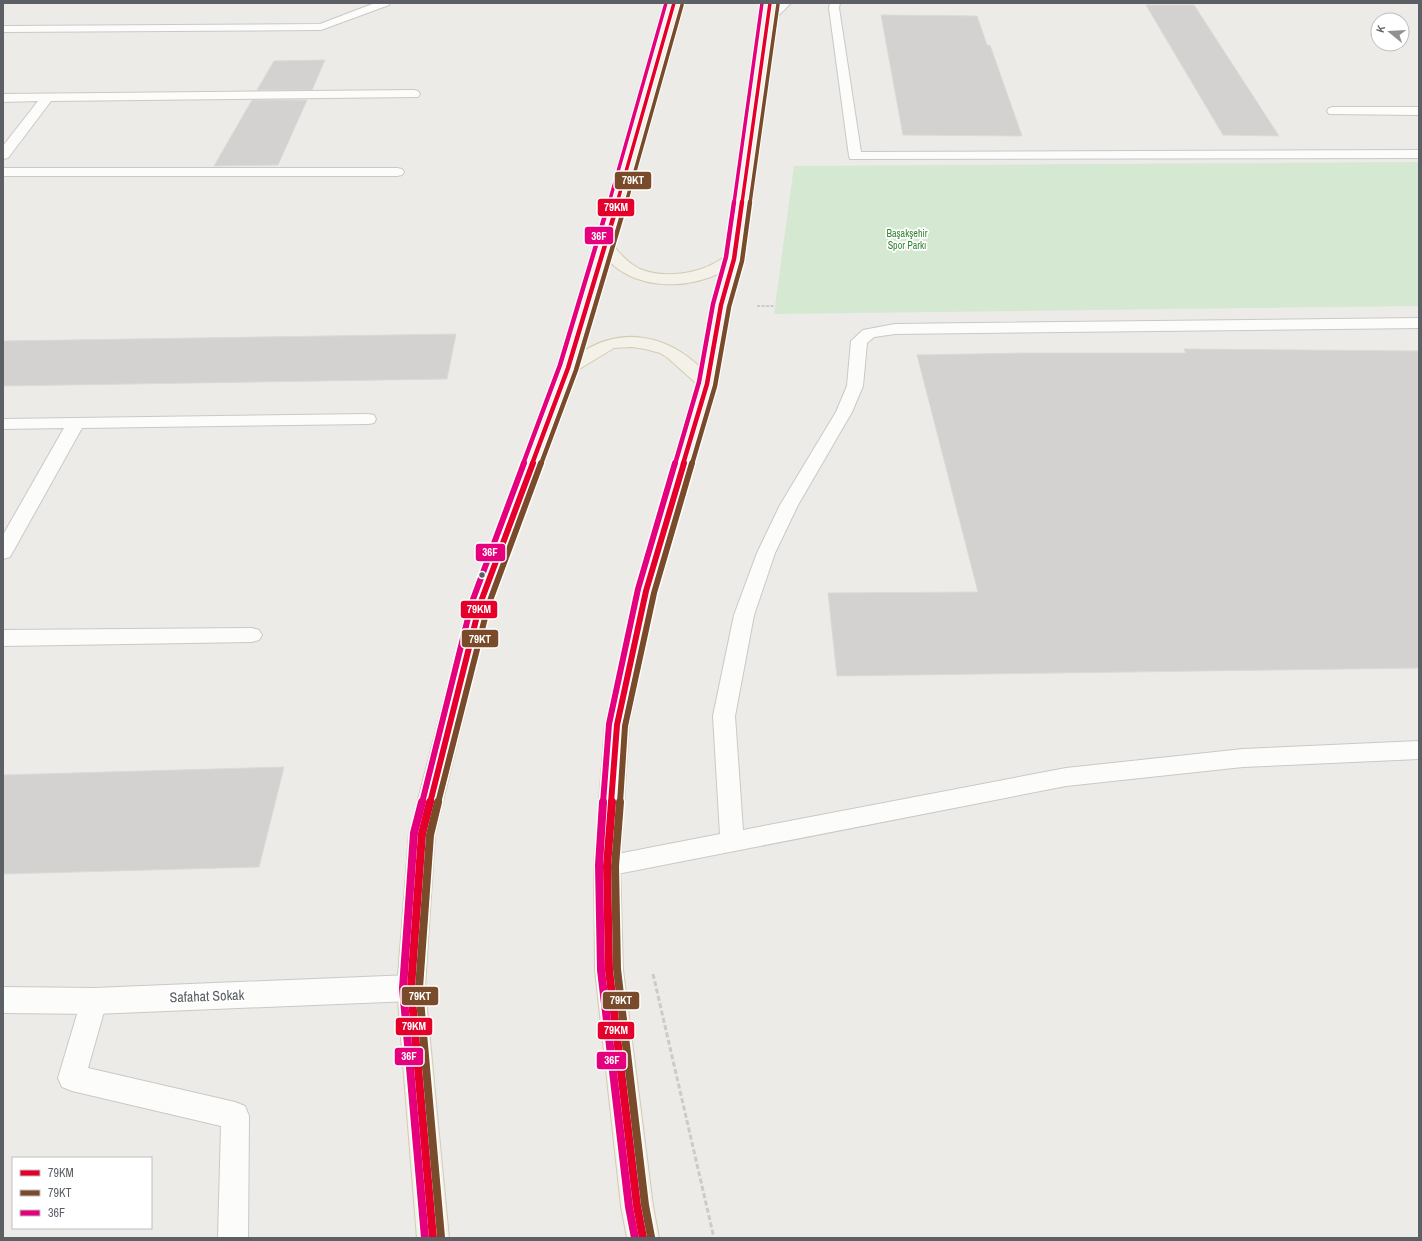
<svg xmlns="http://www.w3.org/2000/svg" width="1422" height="1241" font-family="'Archivo Narrow',sans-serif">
<rect width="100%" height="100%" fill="#ecebe7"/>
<path fill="#d5e8d2" d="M1419 162V306L774 314 794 166Z"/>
<path fill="#d3d2d0" stroke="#dcdad6" d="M1146 5H1194L1279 136 1223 135Z
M881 15 977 16 987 45H990L1022 136 903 135Z
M325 60 312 90H257L274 61Z
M252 100H307L278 165 214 166Z
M456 334 447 379 3 386V341Z
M1184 349 1419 351V668L837 676 828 593 978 592 917 355 1025 353H1186Z
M284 767 259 867 3 874V775Z"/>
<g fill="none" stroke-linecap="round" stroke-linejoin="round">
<defs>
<path id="service" d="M375 3H390L389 5 321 30 3 32V26H5L320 24Z
M830 3H840L839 8 861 152 1419 150V158L850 159 849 156 829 8Z
M414 90 418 91 420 94 418 97 51 101 8 158 3 159V146L38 101 3 102V94Z
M1333 107H1419V115L1329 114 1327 111 1329 108Z
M3 168H397L402 169 404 172 402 175 397 176H3Z
M1419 318V328L895 334 874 337 867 343 863 386 852 412 798 505 775 553 754 615 735 716 743 830 1066 768 1243 749 1419 741V759L1243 767 1066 786 607 876 599 873 595 866 599 859 607 856 720 834 713 716 734 615 757 553 780 505 836 412 847 386 851 341 863 330 895 324Z
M368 414 374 415 376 419 374 423 368 424 82 428 10 557 3 559V535L64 428 3 429V419Z
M252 628 259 630 262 635 259 640 252 642 3 646V630Z
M94 989 103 992 107 1001 88 1068 235 1102 245 1106 249 1116 248 1238H218L221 1126 72 1091 62 1087 58 1078 81 1001 85 992Z"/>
<path id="minor" d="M411 975 421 979 425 988 421 997 411 1001 94 1014 3 1013V987L94 988Z"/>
<path id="tertiary" d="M778 3H791L771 23H763L761 20 763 17Z"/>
<path id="primary" d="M668 3H680L613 245C620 254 629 264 640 269 658 277 686 275 704 268 712 265 719 260 726 257L764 3H776L742 259 729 305 716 384 657 591 629 725 620 866 623 970 653 1206 659 1238H627L621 1206 595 970 594 866 605 725 635 591 698 385 668 358 660 353 645 349 632 347 614 348 576 371 491 604 435 834 425 988 449 1238H417L397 988 409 834 469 604 559 368 618 177ZM608 260C636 290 687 290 722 272L713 305 701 368C667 335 623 326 582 352Z"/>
</defs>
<use href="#service" stroke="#c9c9c9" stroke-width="2"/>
<use href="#minor" stroke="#c9c9c9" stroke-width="2"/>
<use href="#tertiary" stroke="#c9c9c9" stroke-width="2"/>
<use href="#primary" stroke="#d4cbb5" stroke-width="2"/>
<path stroke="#c9cdca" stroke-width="2" stroke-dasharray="3 1.5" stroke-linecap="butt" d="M757 306H775"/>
<path stroke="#c9cdca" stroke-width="3" stroke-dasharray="5 2.5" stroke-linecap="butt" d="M653 974 714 1238"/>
<use href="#service" fill="#fcfcfb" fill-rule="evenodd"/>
<use href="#minor" fill="#fcfcfb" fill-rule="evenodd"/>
<use href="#tertiary" fill="#fcfcfb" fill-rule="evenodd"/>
<use href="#primary" fill="#f3f1e8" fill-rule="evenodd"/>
<defs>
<path id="bus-1-far3" d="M617 203 674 3
M742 203 770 3"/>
<path id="bus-1-far2" d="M532 464 568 368 618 202
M683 464 707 384 721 305 734 259 742 202"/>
<path id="bus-1-far1" d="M430 803 480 604 533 463
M611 803 617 725 646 591 684 463"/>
<path id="bus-1" d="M430 802 422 834 411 988 433 1238
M612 802 607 866 609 970 637 1206 643 1238"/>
<path id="bus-2-far3" d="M626 203 682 5
M750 203 778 4"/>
<path id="bus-2-far2" d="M541 464 576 370 626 202
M692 464 715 386 729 307 742 261 750 202"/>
<path id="bus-2-far1" d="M438 803 488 606 541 463
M620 803 625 726 654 593 692 463"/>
<path id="bus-2" d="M438 802 430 835 419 988 441 1237
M620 802 615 866 617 969 645 1205 651 1237"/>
<path id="bus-3-far3" d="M609 203 666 3
M734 203 762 3"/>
<path id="bus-3-far2" d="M523 464 560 365 609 202
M675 464 699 382 713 304 726 257 734 202"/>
<path id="bus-3-far1" d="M422 803 472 602 524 463
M603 803 609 724 638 589 675 463"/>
<path id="bus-3" d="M422 802 414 833 403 988 425 1238
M603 802 599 865 601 970 629 1207 635 1238"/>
</defs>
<use href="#bus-1-far3" stroke="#fff" stroke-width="5.5"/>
<use href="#bus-1-far2" stroke="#fff" stroke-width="7"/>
<use href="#bus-1-far1" stroke="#fff" stroke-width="9"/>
<use href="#bus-1" stroke="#fff" stroke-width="11"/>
<use href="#bus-2-far3" stroke="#fff" stroke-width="5.5"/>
<use href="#bus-2-far2" stroke="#fff" stroke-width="7"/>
<use href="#bus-2-far1" stroke="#fff" stroke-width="9"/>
<use href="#bus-2" stroke="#fff" stroke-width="11"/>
<use href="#bus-3-far3" stroke="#fff" stroke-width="5.5"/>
<use href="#bus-3-far2" stroke="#fff" stroke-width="7"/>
<use href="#bus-3-far1" stroke="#fff" stroke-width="9"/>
<use href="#bus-3" stroke="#fff" stroke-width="11"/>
<use href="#bus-1-far3" stroke="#e4002b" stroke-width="3.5"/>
<use href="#bus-1-far2" stroke="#e4002b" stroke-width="4.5"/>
<use href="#bus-1-far1" stroke="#e4002b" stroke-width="6"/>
<use href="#bus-1" stroke="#e4002b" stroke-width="8"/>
<use href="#bus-2-far3" stroke="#7a4b2a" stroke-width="3.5"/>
<use href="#bus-2-far2" stroke="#7a4b2a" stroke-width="4.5"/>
<use href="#bus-2-far1" stroke="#7a4b2a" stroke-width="6"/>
<use href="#bus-2" stroke="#7a4b2a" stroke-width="8"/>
<use href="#bus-3-far3" stroke="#e5007d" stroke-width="3.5"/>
<use href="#bus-3-far2" stroke="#e5007d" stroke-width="4.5"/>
<use href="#bus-3-far1" stroke="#e5007d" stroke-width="6"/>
<use href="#bus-3" stroke="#e5007d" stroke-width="8"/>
</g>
<circle fill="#5c6065" stroke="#fff" stroke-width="1.5" cx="482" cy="575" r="3.5"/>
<g text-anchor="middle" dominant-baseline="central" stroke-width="3.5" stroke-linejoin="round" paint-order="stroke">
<g font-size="10" fill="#358436" stroke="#fff">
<text x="907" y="233">Başakşehir<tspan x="907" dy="12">Spor Parkı</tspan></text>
</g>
<g font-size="14" fill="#5c6065" stroke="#fff">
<text transform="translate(207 996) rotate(-2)">Safahat Sokak</text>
</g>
</g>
<g stroke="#fff" stroke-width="1.5">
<rect x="614" y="171" width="38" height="19" rx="4" fill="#7a4b2a"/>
<rect x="597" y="198" width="38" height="19" rx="4" fill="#e4002b"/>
<rect x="584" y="226" width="30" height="19" rx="4" fill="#e5007d"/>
<rect x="475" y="543" width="31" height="19" rx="4" fill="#e5007d"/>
<rect x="460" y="600" width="38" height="19" rx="4" fill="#e4002b"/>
<rect x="461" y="629" width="38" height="19" rx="4" fill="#7a4b2a"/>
<rect x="401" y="986" width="38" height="20" rx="4" fill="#7a4b2a"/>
<rect x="602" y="991" width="38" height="19" rx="4" fill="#7a4b2a"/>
<rect x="395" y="1017" width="38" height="19" rx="4" fill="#e4002b"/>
<rect x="597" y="1021" width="38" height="19" rx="4" fill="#e4002b"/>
<rect x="394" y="1047" width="30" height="19" rx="4" fill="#e5007d"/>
<rect x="596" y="1051" width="31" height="19" rx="4" fill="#e5007d"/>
</g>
<g font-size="11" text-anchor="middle" font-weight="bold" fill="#fff">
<text x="633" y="184">79KT</text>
<text x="616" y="211">79KM</text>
<text x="599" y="240">36F</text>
<text x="490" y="556">36F</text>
<text x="479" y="613">79KM</text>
<text x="480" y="643">79KT</text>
<text x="420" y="1000">79KT</text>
<text x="621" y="1004">79KT</text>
<text x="414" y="1030">79KM</text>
<text x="616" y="1034">79KM</text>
<text x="409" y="1060">36F</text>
<text x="612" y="1064">36F</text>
</g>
<rect width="1422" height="1241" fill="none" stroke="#5c6065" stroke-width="8"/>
<rect x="12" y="1157" width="140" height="72" fill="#ffffff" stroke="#bebfc1"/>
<rect x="20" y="1170" width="20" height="6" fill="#e4002b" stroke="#bebfc1"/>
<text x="48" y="1177" font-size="12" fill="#5c6065">79KM</text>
<rect x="20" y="1190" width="20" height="6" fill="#7a4b2a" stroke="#bebfc1"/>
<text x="48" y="1197" font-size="12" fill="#5c6065">79KT</text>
<rect x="20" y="1210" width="20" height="6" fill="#e5007d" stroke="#bebfc1"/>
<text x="48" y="1217" font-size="12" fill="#5c6065">36F</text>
<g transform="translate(1390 32) rotate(288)"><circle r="19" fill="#ffffff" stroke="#bebfc1"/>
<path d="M0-3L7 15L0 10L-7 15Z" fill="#8e9192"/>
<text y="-6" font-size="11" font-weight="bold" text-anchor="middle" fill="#5c6065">K</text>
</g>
</svg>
